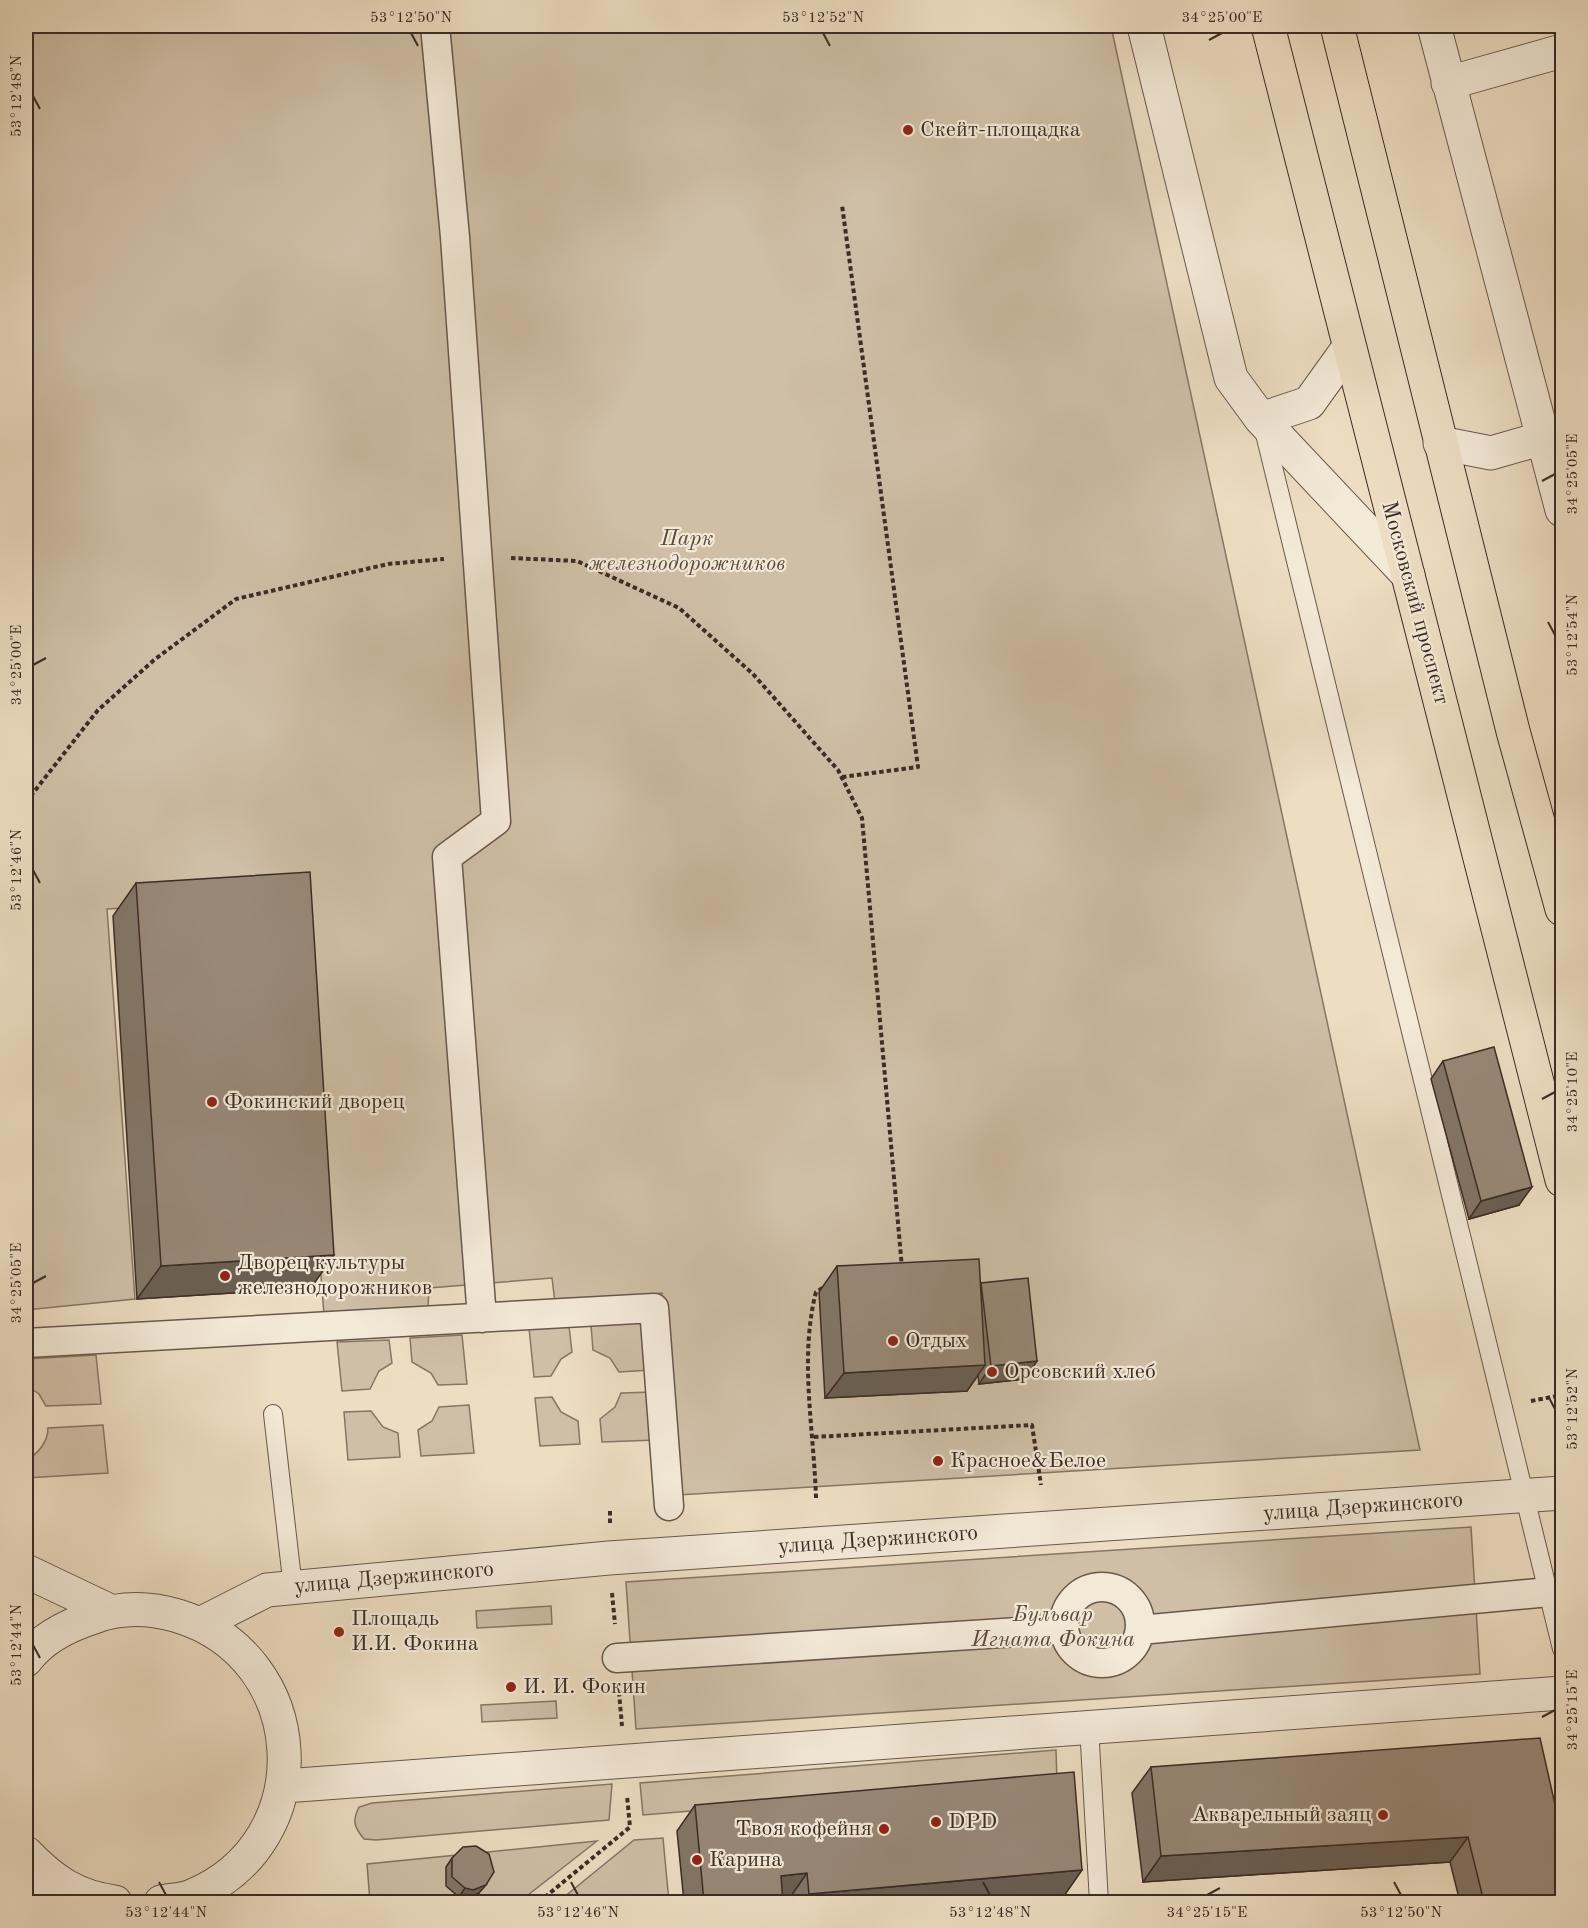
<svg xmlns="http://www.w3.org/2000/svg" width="1588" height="1928" font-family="'Old Standard TT',serif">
<rect width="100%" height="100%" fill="#edddc2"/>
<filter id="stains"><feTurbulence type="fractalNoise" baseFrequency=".00333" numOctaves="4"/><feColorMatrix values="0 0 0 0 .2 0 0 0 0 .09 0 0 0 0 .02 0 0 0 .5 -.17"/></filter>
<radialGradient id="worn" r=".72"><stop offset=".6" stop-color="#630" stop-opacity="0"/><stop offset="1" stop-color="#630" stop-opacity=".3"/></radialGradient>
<path fill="#cfbfa7" stroke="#857666" stroke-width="1.5" d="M26 26H1111L1420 1450 678 1495 662 1293 555 1303 552 1278 429 1288 428 1307 324 1315 292 899 107 909 135 1299 26 1310Z
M646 1322 650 1370 619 1372 610 1358 593 1350 591 1325Z
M569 1326 572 1352 561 1359 551 1376 534 1377 529 1328Z
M462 1335 467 1384 438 1385 431 1373 412 1362 410 1338Z
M389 1340 392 1363 379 1371 370 1389 342 1391 337 1342Z
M96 1355 101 1404 46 1406 39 1394 26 1385V1359Z
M652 1392 656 1440 602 1442 600 1419 615 1407 621 1393Z
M552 1397 561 1412 578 1421 580 1444 540 1446 535 1398Z
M469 1405 474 1453 421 1456 418 1430 432 1421 439 1407Z
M371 1411 383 1427 398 1433 400 1457 348 1460 344 1412Z
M103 1425 108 1473 26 1478V1460C38 1454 48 1442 48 1428Z
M1471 1527 1480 1674 636 1729 626 1582Z
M551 1606 552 1624 477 1628 476 1611Z
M556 1701 557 1718 482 1722 481 1705Z
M1056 1750 1057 1781 643 1815 640 1783Z
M612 1784 609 1820 376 1840 364 1839C354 1827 352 1821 359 1807L372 1803Z
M663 1838 669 1902H558L634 1840Z
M597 1841 519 1902H370L367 1864Z"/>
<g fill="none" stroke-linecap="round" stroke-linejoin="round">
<defs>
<path id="service" d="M1264 430 1562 1649
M273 1414 293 1588
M1089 1726 1099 1902"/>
<path id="pedestrian" d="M435 26 455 237 496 821 447 857 482 1318
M26 1343 654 1308 669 1506
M1064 1625a38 38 0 1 1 76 0a38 38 0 1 1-76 0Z
M1140 1630 1549 1592
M617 1658 1064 1629"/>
<path id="minor" d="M26 1571 110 1611
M202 1623 267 1590 609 1558 1562 1493
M26 1660C42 1638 69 1625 94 1617 121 1607 151 1608 178 1616 312 1657 322 1842 192 1896 183 1900 171 1900 161 1902
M284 1786 1562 1693
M26 1853C53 1881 76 1897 115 1902
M26 1898 56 1881"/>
<path id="tertiary" d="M1144 26 1231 378 1261 419 1408 575
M1434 26 1562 510
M1448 83 1562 51
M1261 419 1309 403 1347 350
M1440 443 1491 453 1543 438
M168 1901V1902"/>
<path id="primary" d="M1268 26C1363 411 1465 795 1562 1180
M1337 26 1513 731 1562 909"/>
</defs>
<use href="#service" stroke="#68584c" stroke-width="20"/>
<use href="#pedestrian" stroke="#68584c" stroke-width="31"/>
<use href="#minor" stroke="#68584c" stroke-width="35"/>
<use href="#tertiary" stroke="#68584c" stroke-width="35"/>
<use href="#primary" stroke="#3b2c25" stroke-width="35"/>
<path stroke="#3b2c25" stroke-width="4" stroke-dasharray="4.5 3" stroke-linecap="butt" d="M511 558 577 561 679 608 753 674 838 770 862 818 902 1268
M842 777 918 767 842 205
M26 802 98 710 154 660 236 599 388 564 444 559
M1531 1401 1562 1395
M814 1437 1032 1425 1041 1485
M816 1498C814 1430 799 1358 816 1292L826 1286
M610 1523V1509
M612 1593 615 1624
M619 1692 622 1726
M539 1902 630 1827 627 1796"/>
<use href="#service" stroke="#f3e9d7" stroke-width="18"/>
<use href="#pedestrian" stroke="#f3e9d7" stroke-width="28"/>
<use href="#minor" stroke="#f3e9d7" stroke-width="33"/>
<use href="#tertiary" stroke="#f3e9d7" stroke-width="33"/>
<use href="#primary" stroke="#edddc2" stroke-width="33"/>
</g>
<path fill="#837566" stroke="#3b2c25" stroke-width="1.5" d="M136 883 311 1288 137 1299 113 916Z
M1443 1061 1519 1205 1469 1219 1431 1079Z
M837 1266 980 1285 981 1283 1025 1379 979 1384 978 1375 967 1391 825 1398 819 1292Z
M1151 1767 1563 1840V1902H1460L1450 1862 1143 1882 1132 1793Z
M695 1805 1064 1896 992 1902H790L789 1899 783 1900V1902H684L677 1831Z
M452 1858 479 1893 467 1899 459 1897 446 1886V1867Z"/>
<path fill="#6a5f53" stroke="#3b2c25" stroke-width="1.5" d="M1532 1187 1519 1205 1469 1219 1481 1201Z
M334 1255 311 1288 137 1299 161 1266Z
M1037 1361 1025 1379 979 1384 991 1366Z
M985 1365 967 1391 825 1398 844 1373Z
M1468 1837 1450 1862 1143 1882 1161 1856Z
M1082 1870 1064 1896 992 1902H803L809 1894Z
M807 1873 789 1899 763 1901 781 1876Z
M486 1885 479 1893 467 1899 459 1897 465 1888Z"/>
<path fill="#988877" stroke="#3b2c25" stroke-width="1.5" d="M310 872 334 1255 161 1266 136 883Z
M1494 1047 1532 1187 1481 1201 1443 1061Z
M979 1259 985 1365 844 1373 837 1266Z
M1028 1278 1037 1361 991 1366 981 1283Z
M1540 1738 1563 1840V1902H1484L1468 1837 1161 1856 1151 1767Z
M1074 1772 1082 1870 809 1894 807 1873 781 1876 783 1902H704L695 1805Z
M476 1846 489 1854 494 1872 486 1885 473 1890 465 1888 452 1877V1858L463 1847Z"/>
<path fill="none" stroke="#3b2c25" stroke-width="2" d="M411 33 418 46M823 33 830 46M1209 40 1222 33M33 96 40 109M1542 481 1555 474M1548 622 1555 635M33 665 46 658M33 870 40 883M1542 1099 1555 1092M33 1283 46 1276M1548 1396 1555 1409M33 1645 40 1658M1542 1717 1555 1710M159 1882 166 1895M571 1882 578 1895M983 1882 990 1895M1394 1882 1401 1895M1207 1895 1220 1888"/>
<g fill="#8f2418" stroke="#f3e9d7" stroke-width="2">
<circle cx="908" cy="130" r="6"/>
<circle cx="212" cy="1102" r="6"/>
<circle cx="225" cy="1276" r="6"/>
<circle cx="893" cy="1341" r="6"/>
<circle cx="992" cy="1372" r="6"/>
<circle cx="938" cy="1461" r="6"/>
<circle cx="339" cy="1632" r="6"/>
<circle cx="511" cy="1687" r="6"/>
<circle cx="1383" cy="1815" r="6"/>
<circle cx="936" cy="1822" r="6"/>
<circle cx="884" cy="1829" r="6"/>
<circle cx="697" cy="1860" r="6"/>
</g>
<g text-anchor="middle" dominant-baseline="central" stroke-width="4.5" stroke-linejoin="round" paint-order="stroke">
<g font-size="22" fill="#3b2c25" stroke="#f3e9d7" text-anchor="start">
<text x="920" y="130">Скейт-площадка</text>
<text x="224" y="1102">Фокинский дворец</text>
<text x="237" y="1263">Дворец культуры<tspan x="237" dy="25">железнодорожников</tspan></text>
<text x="905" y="1341">Отдых</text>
<text x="1004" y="1372">Орсовский хлеб</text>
<text x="950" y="1461">Красное&amp;Белое</text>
<text x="351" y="1619">Площадь<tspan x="351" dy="25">И.И. Фокина</tspan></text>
<text x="523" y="1687">И. И. Фокин</text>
<text x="1371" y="1815" text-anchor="end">Акварельный заяц</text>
<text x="948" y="1822">DPD</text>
<text x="872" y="1829" text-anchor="end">Твоя кофейня</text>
<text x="709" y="1860">Карина</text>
</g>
<g font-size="22" font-style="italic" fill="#59493f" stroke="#f3e9d7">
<text x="687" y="539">Парк<tspan x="687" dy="25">железнодорожников</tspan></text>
<text x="1053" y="1615">Бульвар<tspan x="1053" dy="25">Игната Фокина</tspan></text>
</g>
<g font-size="22" fill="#3b2c25" stroke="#f3e9d7">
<text transform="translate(1415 603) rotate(75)">Московский проспект</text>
<text transform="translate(1363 1507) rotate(-4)">улица Дзержинского</text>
<text transform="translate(878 1540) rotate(-4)">улица Дзержинского</text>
<text transform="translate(394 1578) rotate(-5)">улица Дзержинского</text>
</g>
</g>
<rect width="1588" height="1928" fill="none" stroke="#edddc2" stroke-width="66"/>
<rect x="33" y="33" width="1522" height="1862" fill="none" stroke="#3b2c25" stroke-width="2"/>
<g font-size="15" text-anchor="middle" fill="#3b2c25">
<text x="411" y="22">53°12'50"N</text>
<text x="823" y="22">53°12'52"N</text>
<text x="1222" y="22">34°25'00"E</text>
<text transform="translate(16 96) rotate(-90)" y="5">53°12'48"N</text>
<text transform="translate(1572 474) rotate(-90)" y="5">34°25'05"E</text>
<text transform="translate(1572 635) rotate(-90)" y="5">53°12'54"N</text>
<text transform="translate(16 665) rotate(-90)" y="5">34°25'00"E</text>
<text transform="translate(16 870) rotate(-90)" y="5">53°12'46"N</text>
<text transform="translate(1572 1092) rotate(-90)" y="5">34°25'10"E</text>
<text transform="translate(16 1283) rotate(-90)" y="5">34°25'05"E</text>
<text transform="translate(1572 1409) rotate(-90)" y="5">53°12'52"N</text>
<text transform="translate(16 1645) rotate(-90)" y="5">53°12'44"N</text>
<text transform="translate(1572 1710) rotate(-90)" y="5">34°25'15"E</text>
<text x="166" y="1917">53°12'44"N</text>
<text x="578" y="1917">53°12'46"N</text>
<text x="990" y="1917">53°12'48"N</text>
<text x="1207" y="1917">34°25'15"E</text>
<text x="1401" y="1917">53°12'50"N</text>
</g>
<rect width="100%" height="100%" filter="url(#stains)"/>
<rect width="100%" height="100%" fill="url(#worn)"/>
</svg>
